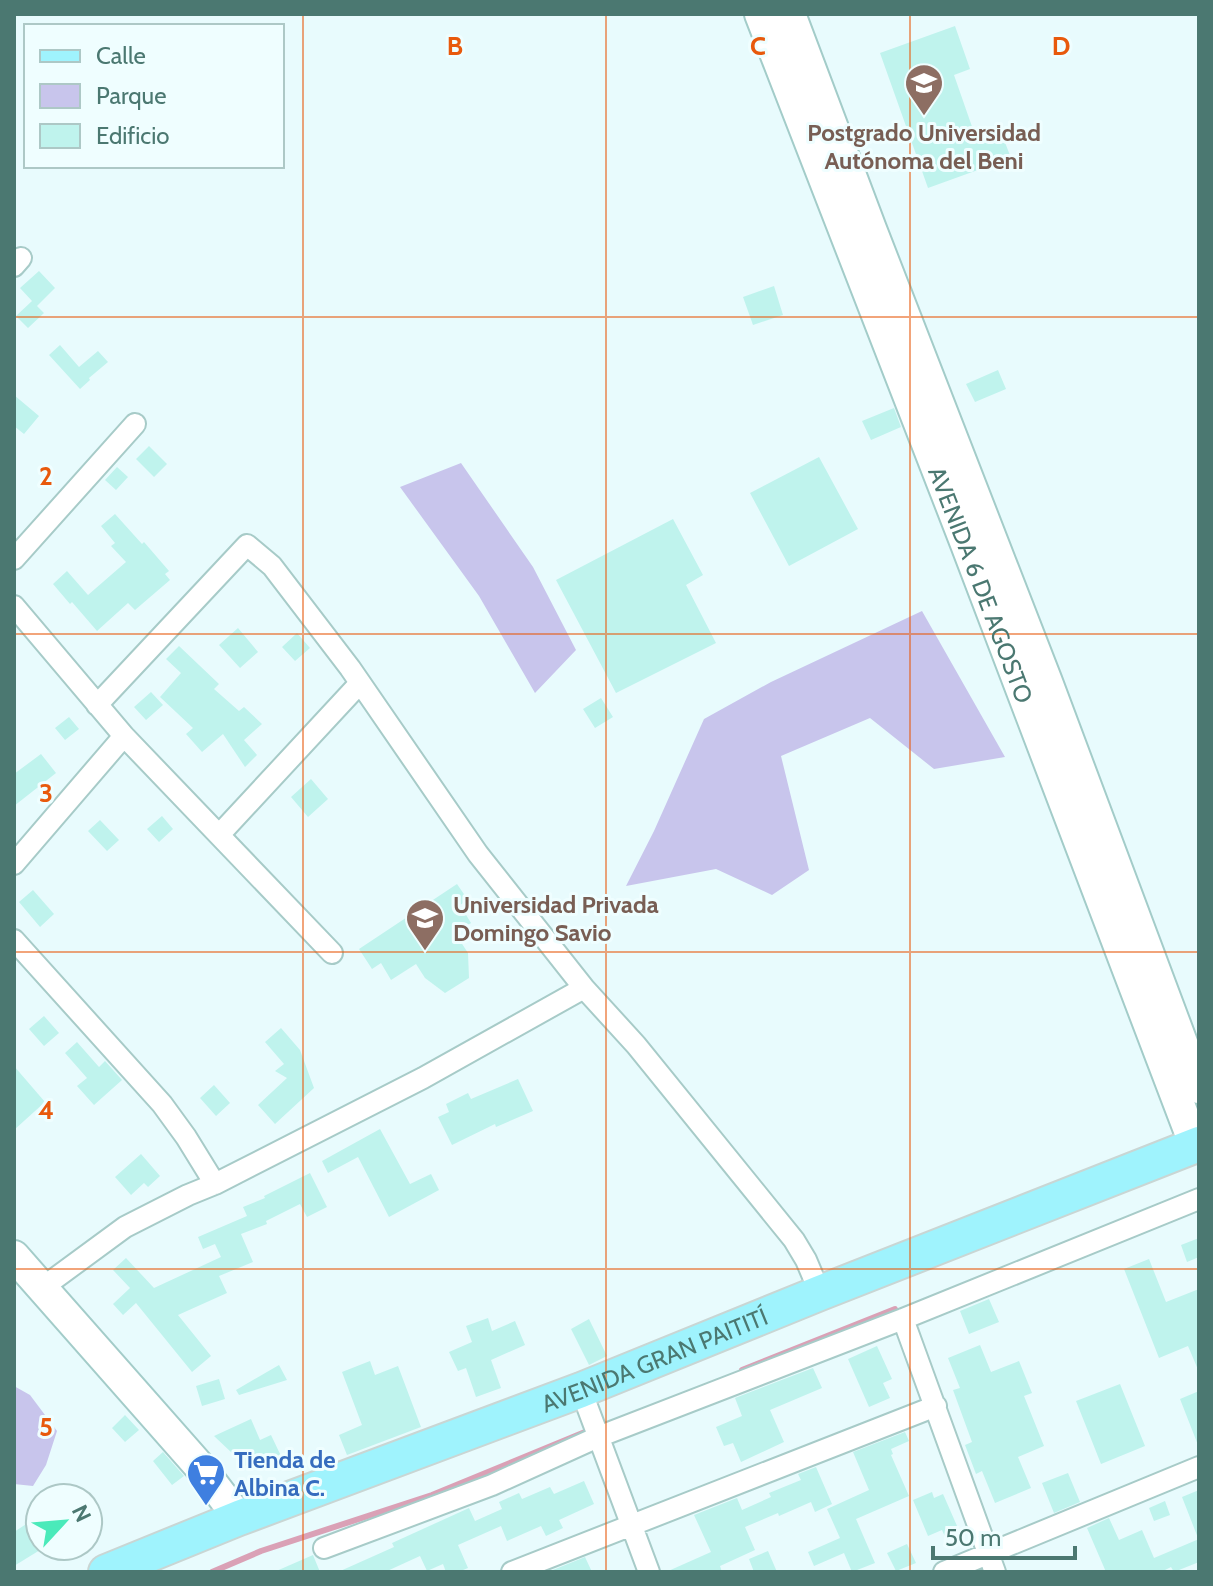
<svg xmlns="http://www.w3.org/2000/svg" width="1213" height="1586" font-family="Cabin,sans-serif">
<rect width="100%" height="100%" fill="#e8fbfd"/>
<path fill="#c8c5ec" d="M461 463 533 567 576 650 535 693 479 596 400 487Z
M922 611 1005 757 934 769 870 718 781 756 809 870 772 895 716 869 626 886 654 831 704 719 771 682Z
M14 1386 30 1395 57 1431 46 1465 33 1486 14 1484Z"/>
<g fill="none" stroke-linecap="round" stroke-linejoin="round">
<path stroke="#daa1b6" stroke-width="6" d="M742 1370 895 1309
M212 1572 261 1551 432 1495 585 1432"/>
</g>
<path fill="#bff3ed" d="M955 26 970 69 954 75 977 141 1001 132 1011 158 928 188 880 53Z
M39 271 55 288 37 306 44 313 28 328 16 316 32 301 20 288Z
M774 286 783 315 753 325 743 297Z
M60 345 79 367 98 351 108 362 89 378 90 380 80 389 49 355Z
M998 370 1006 389 975 402 966 384Z
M14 395 39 416 24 434 14 426Z
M894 408 901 427 871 440 862 421Z
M149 446 167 464 154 477 136 459Z
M819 457 858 529 789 566 750 493Z
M117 467 128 477 116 490 105 480Z
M115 514 142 544 144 542 169 571 165 574 170 580 135 610 128 603 97 631 72 602 70 604 53 584 67 571 88 595 126 562 111 546 115 543 101 526Z
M673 519 703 575 686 585 716 643 616 693 556 580Z
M238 628 258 652 240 668 219 645Z
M297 633 310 648 295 661 282 647Z
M179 646 219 684 214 689 239 711 244 707 262 724 244 740 257 755 245 767 223 734 202 752 186 734 193 728 160 697 181 673 166 659Z
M151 692 163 705 146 720 134 707Z
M601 698 613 717 595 728 583 709Z
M69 717 79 729 65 740 55 728Z
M41 754 56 773 14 806V774Z
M311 779 328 799 308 817 291 797Z
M162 816 173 829 159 842 147 829Z
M100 820 119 840 107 851 88 831Z
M457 884 468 900 460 905 471 923 455 933 468 953 469 978 445 993 425 978 416 964 391 980 381 963 372 969 359 949Z
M33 890 54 914 40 927 19 902Z
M44 1016 59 1033 44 1046 29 1029Z
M281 1028 300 1050 314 1088 275 1124 258 1105 287 1078 275 1071 284 1064 265 1042Z
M77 1042 99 1067 105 1061 122 1080 94 1105 77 1086 87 1078 65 1053Z
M14 1066 45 1102 14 1130Z
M518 1079 533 1111 496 1127 495 1124 452 1145 438 1117 449 1112 446 1104 468 1093 471 1099Z
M214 1085 230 1103 216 1116 200 1098Z
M380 1129 410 1184 431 1174 439 1190 389 1217 358 1157 328 1173 322 1161Z
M141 1154 160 1176 148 1187 144 1183 131 1195 115 1177Z
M310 1173 327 1207 307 1217 300 1204 266 1221 267 1224 241 1234 253 1262 219 1276 227 1293 178 1315 211 1356 192 1372 136 1303 123 1315 113 1304 130 1288 113 1270 126 1258 154 1288 221 1257 215 1244 203 1249 198 1237 247 1216 243 1207 265 1198 264 1196Z
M1199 1238V1257L1187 1262 1181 1245Z
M1149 1259 1166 1302 1199 1289V1372L1188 1346 1159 1358 1124 1269Z
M989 1299 999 1322 969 1334 960 1311Z
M488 1318 492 1331 515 1321 525 1345 491 1360 501 1388 476 1397 466 1368 458 1371 449 1352 472 1342 466 1326Z
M589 1319 607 1356 589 1365 571 1329Z
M980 1345 991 1372 1019 1361 1032 1393 1024 1396 1044 1446 1018 1457 1031 1488 995 1503 982 1471 976 1474 965 1445 972 1442 953 1390 960 1388 948 1358Z
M877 1346 892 1379 883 1383 890 1398 869 1407 848 1359Z
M370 1361 375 1375 398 1366 421 1427 347 1455 339 1435 362 1425 342 1372Z
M279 1365 287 1380 239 1395 236 1390Z
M813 1368 822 1388 770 1410 784 1442 741 1462 733 1443 724 1446 716 1427 742 1416 735 1398Z
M219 1379 225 1399 202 1406 196 1386Z
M1120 1384 1145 1446 1101 1464 1076 1401Z
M1199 1391V1445H1198L1180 1399Z
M125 1415 139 1430 125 1442 112 1428Z
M251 1419 260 1440 271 1435 281 1456 250 1470 214 1436Z
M905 1432 909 1441 891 1449 893 1454 891 1455 909 1496 856 1519 875 1563 852 1572 844 1553 814 1566 808 1552 840 1538 827 1509 869 1490 853 1452Z
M163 1452 184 1476 172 1485 153 1461Z
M816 1467 832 1504 815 1512 811 1502 779 1516 778 1513 745 1527 755 1550 720 1566 722 1572H666L711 1552 694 1515 737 1498 742 1510 771 1497 769 1493 801 1480 798 1474Z
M1068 1473 1080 1502 1054 1513 1042 1483Z
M584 1481 594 1504 559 1520 563 1528 546 1536 541 1526 507 1541 501 1526 458 1545 468 1568 458 1572H446L443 1564 427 1571 420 1556 385 1572H338L394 1547 392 1543 469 1508 475 1521 502 1509 499 1502 519 1493 522 1499 550 1487 554 1494Z
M1199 1490V1537L1198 1538 1182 1497Z
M932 1492 934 1498 943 1494 961 1535 947 1541 942 1530 928 1536 913 1500Z
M1165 1501 1170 1515 1154 1521 1149 1508Z
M40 1515V1550L14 1566V1532Z
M1109 1518 1119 1540 1142 1530 1154 1558 1199 1539V1562L1174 1572 1171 1567 1161 1572H1106L1087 1528Z
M907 1544 916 1563 896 1571 887 1553Z
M768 1551 777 1572H754L749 1559Z
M313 1555 320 1572H274Z
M585 1557 592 1572H548Z"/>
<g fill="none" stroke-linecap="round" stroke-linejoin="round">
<defs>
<path id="street" d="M14 266 21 258
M14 559 135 424
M14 606 124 736 332 953
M97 705 247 545 272 566 350 668 478 854 584 988
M219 835 360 683
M14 864 124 736
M14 940 162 1104 186 1137 215 1184
M42 1288 125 1227 188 1195 215 1184 423 1078 584 988 636 1045 794 1240 806 1260 820 1293
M903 1319 995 1572
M581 1390 649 1572
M324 1548 492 1485 598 1437 903 1319 1199 1199
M512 1572 936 1406
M944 1572 1199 1467"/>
<g id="secondary">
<path id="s1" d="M760 14 966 544 1195 1146"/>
<path d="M790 14 871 229 1047 682 1199 1088"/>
<path d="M14 1256 200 1467 239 1518"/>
</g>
<g id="primary">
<path id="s2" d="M106 1572 239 1518 581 1390 820 1293 1199 1144"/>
</g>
</defs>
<use href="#street" stroke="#a7cbc8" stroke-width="24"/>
<use href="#secondary" stroke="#a3ccc9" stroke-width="34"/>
<use href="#primary" stroke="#c9d6d4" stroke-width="38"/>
<use href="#street" stroke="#fff" stroke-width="20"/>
<use href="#secondary" stroke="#fff" stroke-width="30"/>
<use href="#primary" stroke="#9ff3fd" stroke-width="34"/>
</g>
<path fill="none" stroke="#e8590c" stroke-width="2" stroke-opacity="0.55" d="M303 14V1572M606 14V1572M910 14V1572M14 317H1199M14 634H1199M14 952H1199M14 1269H1199"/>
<defs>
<symbol id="university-pin" viewBox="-11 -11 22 30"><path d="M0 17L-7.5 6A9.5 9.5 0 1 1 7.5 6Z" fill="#8d6e63" stroke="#effeff"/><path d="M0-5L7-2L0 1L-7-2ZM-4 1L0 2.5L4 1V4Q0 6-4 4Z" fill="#fff"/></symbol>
<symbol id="supermarket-pin" viewBox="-11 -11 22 30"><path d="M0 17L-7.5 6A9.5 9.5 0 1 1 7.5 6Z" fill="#3f7fe0" stroke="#effeff"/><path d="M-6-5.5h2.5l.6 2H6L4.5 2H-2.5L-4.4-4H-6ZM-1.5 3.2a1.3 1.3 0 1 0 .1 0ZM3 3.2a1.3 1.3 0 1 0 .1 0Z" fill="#fff"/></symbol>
</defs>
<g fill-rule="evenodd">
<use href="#university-pin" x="902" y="61" width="44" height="60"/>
<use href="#university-pin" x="403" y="896" width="44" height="60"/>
<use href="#supermarket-pin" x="184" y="1451" width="44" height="60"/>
</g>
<g text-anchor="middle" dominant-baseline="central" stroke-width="6" stroke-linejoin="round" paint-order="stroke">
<g font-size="24" font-weight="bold" fill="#785e54" stroke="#effeff">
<text x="924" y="132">Postgrado Universidad<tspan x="924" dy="28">Autónoma del Beni</tspan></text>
<text x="453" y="904" text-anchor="start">Universidad Privada<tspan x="453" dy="28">Domingo Savio</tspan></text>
</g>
<g font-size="24" fill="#4b7871" stroke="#effeff">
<text stroke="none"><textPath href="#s1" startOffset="612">AVENIDA 6 DE AGOSTO</textPath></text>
<text stroke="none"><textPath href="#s2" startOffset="588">AVENIDA GRAN PAITITÍ</textPath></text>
</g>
<g font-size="24" font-weight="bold" fill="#366cbe" stroke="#effeff" text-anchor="start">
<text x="234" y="1459">Tienda de<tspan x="234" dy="28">Albina C.</tspan></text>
</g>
</g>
<g font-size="26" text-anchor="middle" font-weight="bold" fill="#e8590c" stroke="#effeff" stroke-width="6" stroke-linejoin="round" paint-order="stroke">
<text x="455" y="55">B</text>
<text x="758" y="55">C</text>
<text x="1061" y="55">D</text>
<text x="46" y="485">2</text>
<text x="46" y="802">3</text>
<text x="46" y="1119">4</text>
<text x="46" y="1436">5</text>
</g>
<rect width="1213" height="1586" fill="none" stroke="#4b7871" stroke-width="32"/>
<rect x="24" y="24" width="260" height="144" fill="#effeff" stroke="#adc8c6" stroke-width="2"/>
<rect x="40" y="50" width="40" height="12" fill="#9ff3fd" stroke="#adc8c6" stroke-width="2"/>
<text x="96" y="64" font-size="24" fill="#4b7871">Calle</text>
<rect x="40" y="84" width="40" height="24" fill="#c8c5ec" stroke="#adc8c6" stroke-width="2"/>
<text x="96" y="104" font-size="24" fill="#4b7871">Parque</text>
<rect x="40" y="124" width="40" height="24" fill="#bff3ed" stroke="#adc8c6" stroke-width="2"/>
<text x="96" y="144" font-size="24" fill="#4b7871">Edificio</text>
<g transform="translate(64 1522) rotate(64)"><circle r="38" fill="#effeff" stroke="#adc8c6" stroke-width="2"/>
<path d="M0-6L14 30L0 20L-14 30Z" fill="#4aeaba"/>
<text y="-12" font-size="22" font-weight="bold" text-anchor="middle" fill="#4b7871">N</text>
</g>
<path d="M933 1546v12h142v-12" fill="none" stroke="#4b7871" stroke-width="4"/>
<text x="945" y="1546" font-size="24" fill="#4b7871" stroke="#effeff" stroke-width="6" paint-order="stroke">50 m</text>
</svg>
